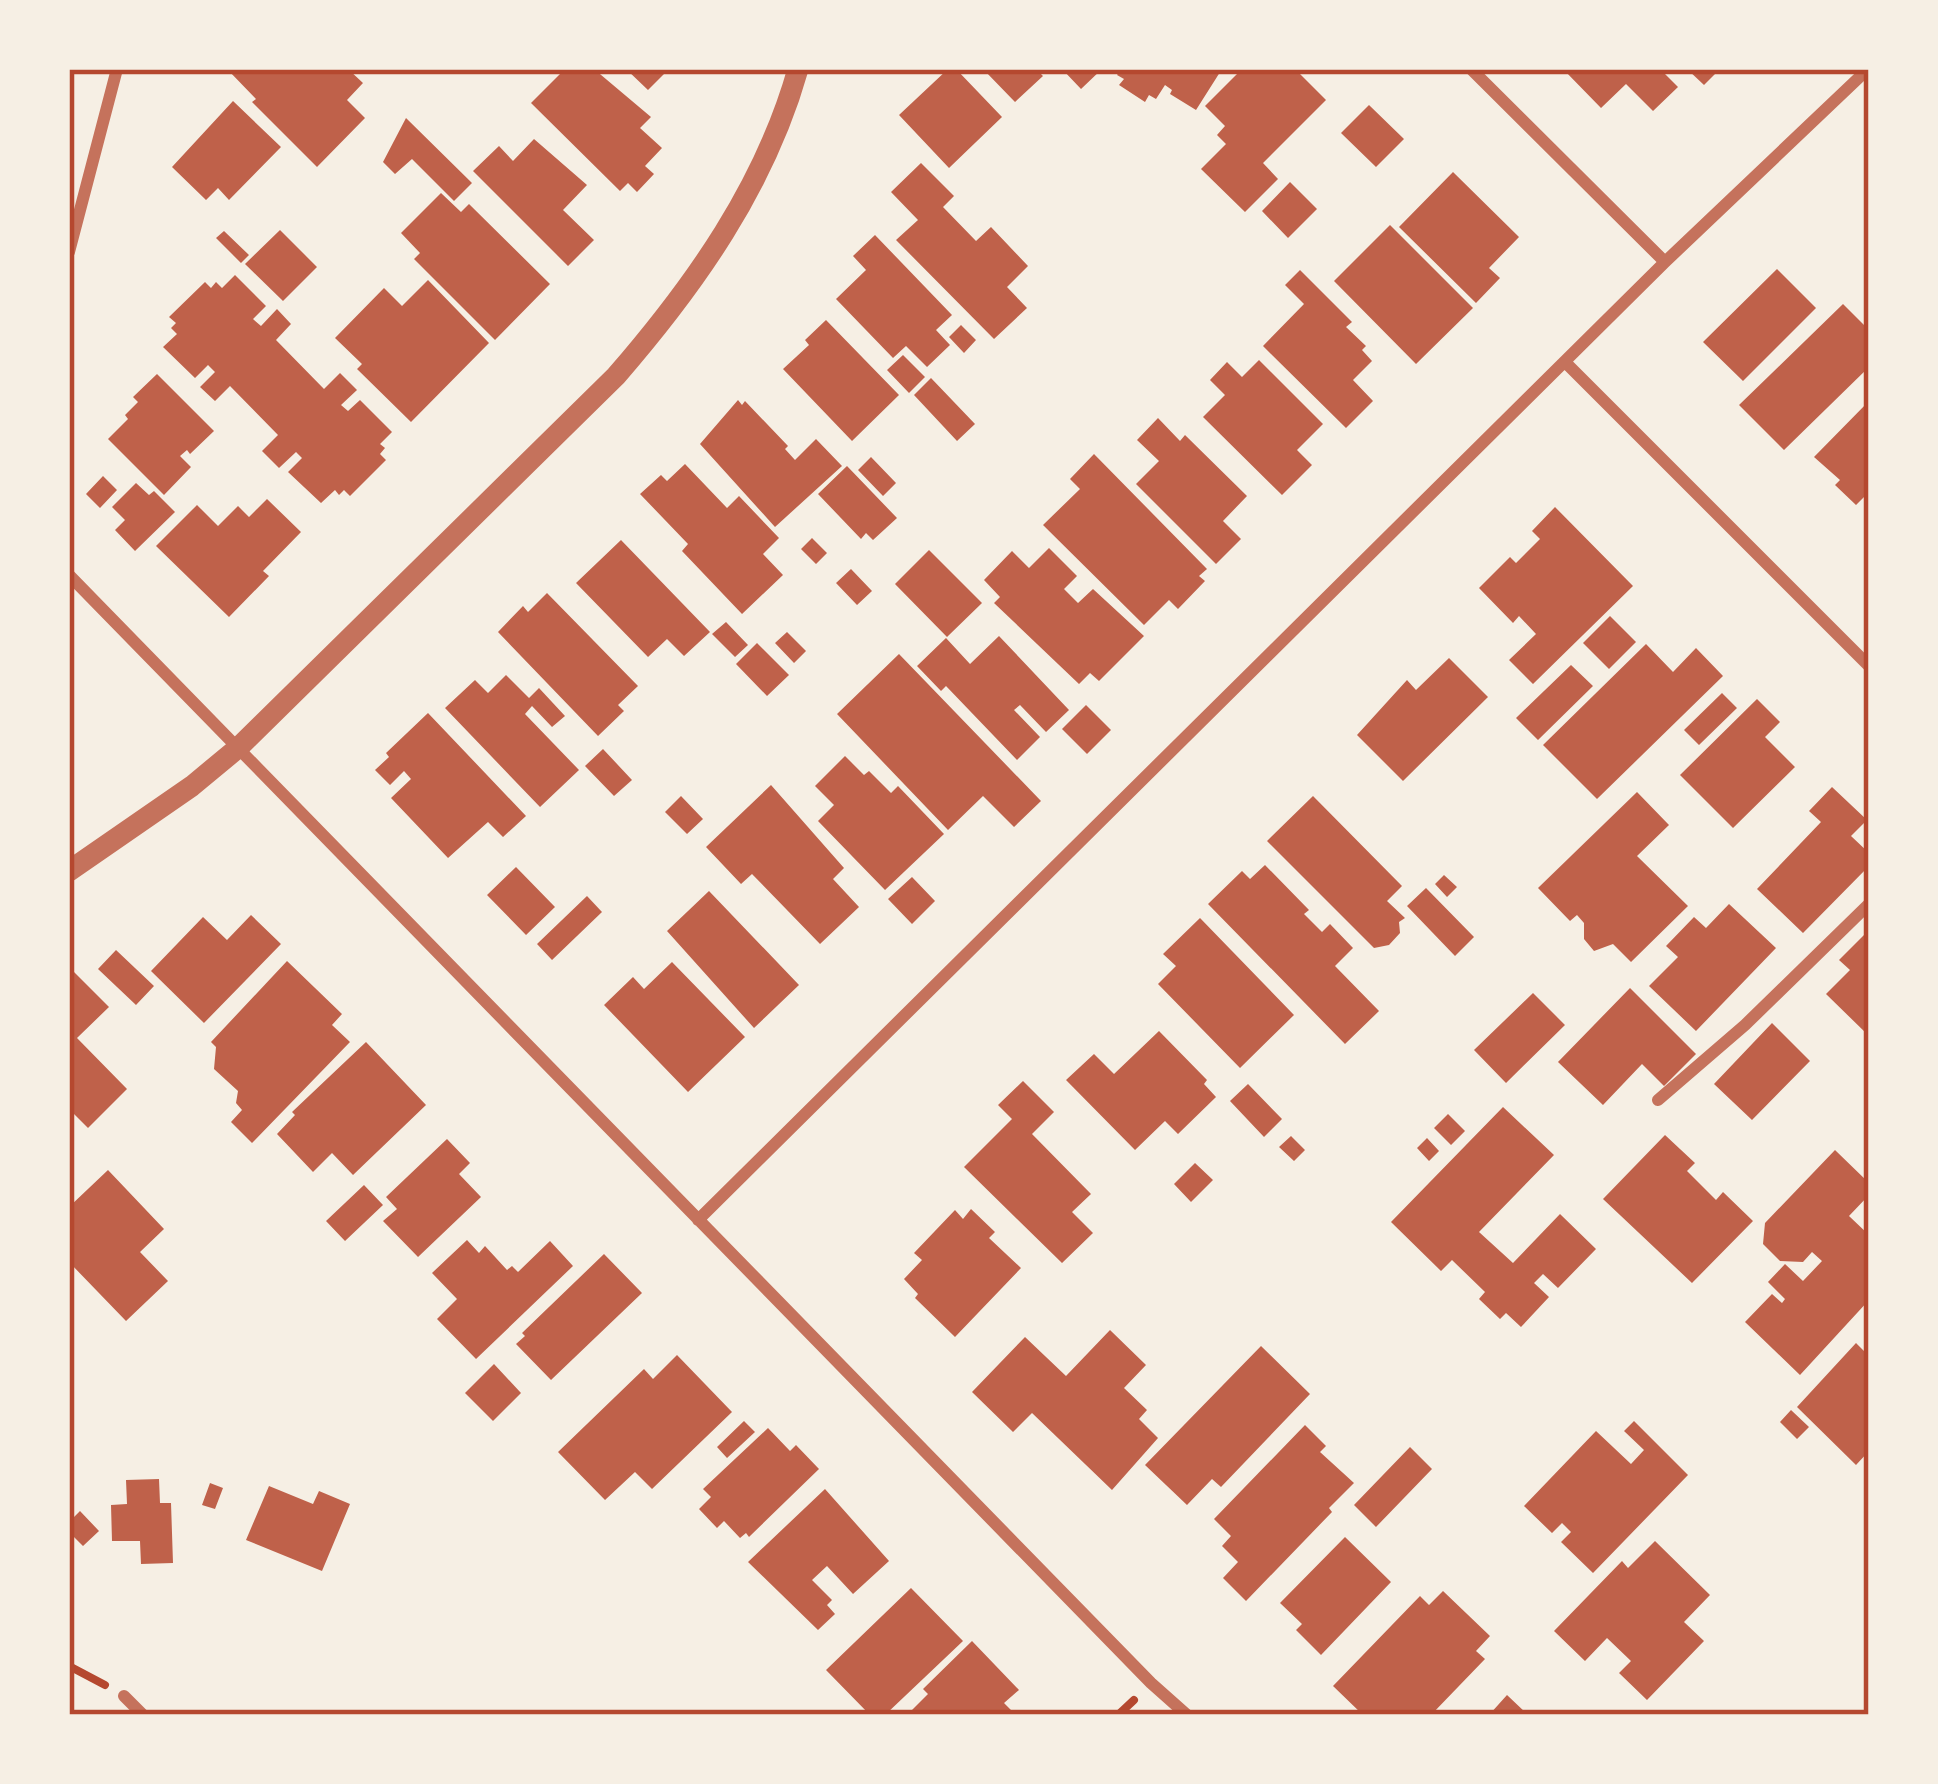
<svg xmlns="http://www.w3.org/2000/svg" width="1938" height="1784" font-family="Rubik,sans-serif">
<rect width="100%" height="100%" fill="#f6efe4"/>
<path fill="#bf614a" d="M227 69H348L363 83 347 100 365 118 317 167 252 102 256 99Z
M565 69H594L651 117 640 128 662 148 645 166 654 174 637 192 628 183 620 191 531 103Z
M626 69H669L648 90Z
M948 69H956L1002 117 949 168 899 115Z
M983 69H1036L1043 76 1015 102Z
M1062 69H1102L1081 89Z
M1121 69H1222L1196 110 1170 94 1172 90 1165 85 1156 99 1149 95 1145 102 1119 85 1124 79 1117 75Z
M1242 69H1295L1326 100 1263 163 1278 179 1245 212 1201 169 1226 144 1217 135 1225 126 1205 106Z
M1563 69H1660L1678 87 1653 111 1626 84 1601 108Z
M1687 69H1720L1704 85Z
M233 101 281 147 229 200 218 188 206 200 172 167Z
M1369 105 1404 139 1376 167 1341 133Z
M406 118 472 183 454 201 412 159 395 174 383 162Z
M534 139 587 185 563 210 594 240 568 266 473 171 499 146 513 161Z
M921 163 954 196 943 207 976 241 991 227 1028 266 1007 287 1027 308 994 339 896 240 918 220 891 192Z
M1453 172 1519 237 1489 268 1500 278 1476 303 1399 227Z
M1290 182 1317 209 1288 238 1262 211Z
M441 193 461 212 469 204 550 284 495 340 414 259 420 253 401 233Z
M1390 225 1473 308 1416 364 1334 281Z
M280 230 317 267 283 301 245 264Z
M224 231 249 255 241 263 216 238Z
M875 235 952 315 936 330 950 345 927 367 906 346 893 358 836 299 866 270 853 256Z
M1777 269 1816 308 1743 381 1703 342Z
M1300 270 1352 322 1346 327 1366 346 1362 350 1372 361 1353 380 1373 401 1346 428 1263 346 1304 304 1285 285Z
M235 275 266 306 253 319 261 326 277 309 291 324 276 340 324 389 340 373 357 390 341 405 348 411 360 400 392 432 380 444 385 448 380 454 386 460 350 496 344 490 339 495 335 490 321 503 288 472 302 458 296 452 279 468 262 451 278 435 230 386 215 401 200 387 215 372 208 365 195 378 163 347 177 334 171 328 176 323 169 317 205 282 211 288 216 282 222 288Z
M428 280 489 343 411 422 357 369 362 364 335 338 384 288 402 306Z
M1843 304 1869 330V367L1784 450 1739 405Z
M826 320 899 395 852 441 783 369 809 345 805 340Z
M961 325 976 340 964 353 949 337Z
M903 355 925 377 909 393 887 370Z
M1259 360 1323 424 1297 450 1312 465 1282 495 1203 417 1225 395 1210 380 1227 362 1242 377Z
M157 374 214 431 190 454 187 450 180 456 191 467 164 495 108 439 128 419 125 415 138 402 133 397Z
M931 378 975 424 957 441 914 395Z
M738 400 742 405 745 401 788 446 785 449 795 460 816 439 842 466 775 527 700 444Z
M1869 401V492L1856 505 1835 485 1840 480 1814 457Z
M1158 418 1180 441 1185 435 1247 496 1223 521 1241 539 1216 564 1136 484 1159 461 1137 440Z
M1094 454 1207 569 1199 576 1205 581 1178 609 1169 600 1144 625 1043 525 1080 489 1070 479Z
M871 457 896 483 883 496 858 470Z
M685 464 727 508 739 496 779 538 763 554 783 575 742 614 682 551 688 544 640 494 661 475 667 481Z
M847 466 897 518 873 540 866 533 861 539 818 494Z
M103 476 117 490 100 508 86 494Z
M136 483 149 495 154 491 175 512 135 551 115 530 125 520 112 507Z
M267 499 301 532 263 571 269 576 229 617 156 546 197 505 218 526 238 506 249 517Z
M1555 507 1633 586 1533 684 1509 660 1536 634 1519 616 1513 623 1479 588 1510 557 1516 563 1540 539 1532 531Z
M812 538 827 553 816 564 801 549Z
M621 540 710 632 684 656 667 639 648 657 576 583Z
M1049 548 1077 576 1064 589 1078 603 1093 589 1144 636 1099 681 1090 673 1079 684 994 603 1000 597 984 580 1012 551 1029 568Z
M929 550 982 603 947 637 895 584Z
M851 569 872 591 857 605 836 583Z
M547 593 638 686 618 705 624 711 598 736 498 632 523 606 528 612Z
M1610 616 1636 642 1609 669 1583 643Z
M726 622 748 645 735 657 712 634Z
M787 632 806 651 794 663 775 643Z
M999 636 1069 710 1046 732 1020 705 1014 710 1040 737 1017 760 946 686 941 691 917 666 946 638 970 664Z
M757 643 789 675 767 696 736 664Z
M1646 644 1673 672 1696 648 1723 676 1597 799 1543 745Z
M899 654 1041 801 1014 827 983 796 948 830 837 714Z
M1449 658 1488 697 1403 781 1357 735 1407 680 1416 690Z
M1571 665 1593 686 1538 740 1516 718Z
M506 675 529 698 539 688 565 716 552 727 532 706 525 714 579 770 540 807 445 708 475 680 488 693Z
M1722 693 1737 708 1699 745 1684 730Z
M1757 699 1780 722 1765 737 1795 767 1733 828 1680 775Z
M1086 705 1111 730 1087 754 1062 729Z
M428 713 526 816 503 837 488 822 448 858 391 798 411 779 404 771 390 785 375 770 389 757 386 753Z
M603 749 632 780 614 796 585 766Z
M845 756 864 775 869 771 891 793 898 786 944 834 885 890 818 821 834 805 815 786Z
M771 785 844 868 833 879 859 907 820 944 752 874 741 884 706 847Z
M1832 787 1867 820 1851 836 1869 853V866L1803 933 1757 889 1821 822 1809 811Z
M1637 792 1669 825 1637 856 1688 906 1631 962 1613 944 1594 951 1584 939V923L1577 915 1570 921 1538 888Z
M681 796 703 819 687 834 665 812Z
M1313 796 1402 886 1387 901 1405 918 1399 922 1400 933 1389 945 1374 948 1267 841Z
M1265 865 1309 910 1304 914 1322 932 1330 924 1353 948 1335 966 1379 1011 1345 1044 1208 904 1242 871 1250 879Z
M516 867 555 907 526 935 487 895Z
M1444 875 1457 887 1447 897 1435 884Z
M912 877 935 901 912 924 888 899Z
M1426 888 1474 937 1455 956 1407 906Z
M709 891 799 985 754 1028 667 931Z
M587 896 602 912 552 960 537 944Z
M1729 904 1776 948 1696 1031 1649 986 1678 957 1666 946 1694 917 1706 928Z
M251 915 281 944 204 1023 151 971 203 917 227 940Z
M1200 918 1294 1015 1240 1068 1158 984 1176 966 1163 954Z
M1869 930V1036L1826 994 1850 970 1839 960Z
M116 950 154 986 136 1005 98 969Z
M287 961 342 1014 332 1025 350 1042 252 1143 231 1122 242 1110 236 1103 238 1091 214 1069 216 1047 211 1042Z
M672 962 745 1037 688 1092 604 1005 633 977 644 989Z
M72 970 109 1007 77 1038 127 1089 88 1128 69 1109Z
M1630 988 1696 1054 1664 1086 1642 1064 1603 1105 1558 1062Z
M1533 993 1565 1025 1506 1083 1474 1050Z
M1772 1023 1810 1061 1752 1120 1714 1084Z
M1159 1031 1207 1080 1204 1084 1216 1097 1178 1134 1165 1121 1135 1150 1066 1080 1094 1054 1114 1074Z
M366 1042 426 1105 353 1175 332 1153 313 1172 277 1134 295 1115 292 1112Z
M1023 1081 1054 1112 1032 1134 1091 1194 1072 1212 1093 1233 1062 1263 964 1167 1012 1119 998 1105Z
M1248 1084 1282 1119 1264 1137 1230 1101Z
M1503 1107 1554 1155 1479 1232 1513 1263 1560 1214 1596 1249 1558 1288 1543 1274 1534 1283 1549 1297 1521 1327 1506 1313 1500 1319 1479 1299 1485 1292 1452 1260 1441 1271 1391 1222Z
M1448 1114 1465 1131 1451 1145 1434 1128Z
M1665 1135 1695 1163 1687 1171 1716 1200 1723 1192 1753 1221 1692 1283 1603 1199Z
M1291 1136 1305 1150 1294 1161 1279 1147Z
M1427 1138 1439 1151 1429 1161 1417 1148Z
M447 1139 470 1163 459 1174 481 1197 418 1257 383 1221 397 1209 386 1197Z
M1835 1150 1869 1183V1195L1849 1216 1869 1235V1300L1800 1375 1745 1322 1772 1294 1782 1303 1785 1299 1768 1282 1785 1264 1803 1281 1822 1261 1812 1252 1803 1262 1780 1261 1763 1244 1765 1223Z
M1195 1163 1213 1180 1191 1202 1174 1184Z
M108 1170 164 1229 140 1252 168 1281 126 1321 69 1262V1207Z
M364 1185 383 1205 345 1241 326 1221Z
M971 1209 995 1232 989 1238 1021 1268 955 1337 915 1298 918 1294 904 1279 922 1260 914 1253 955 1210 963 1219Z
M467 1240 479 1253 485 1246 507 1270 512 1266 518 1272 550 1241 573 1266 476 1359 437 1319 457 1299 432 1273Z
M604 1254 642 1293 551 1380 516 1344 525 1336 522 1333Z
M1110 1330 1146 1365 1124 1388 1147 1410 1139 1419 1158 1438 1112 1490 1032 1413 1013 1432 972 1392 1025 1337 1066 1376Z
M1856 1343 1869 1356V1451L1856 1465 1797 1407Z
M1261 1346 1310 1394 1221 1487 1212 1479 1187 1505 1145 1465Z
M677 1355 732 1412 652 1489 635 1472 605 1500 558 1452 644 1369 653 1379Z
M494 1364 521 1393 493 1421 465 1393Z
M1791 1410 1809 1427 1797 1439 1780 1422Z
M744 1421 755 1432 727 1458 717 1447Z
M1634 1421 1688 1475 1593 1573 1561 1542 1571 1532 1562 1523 1552 1533 1524 1506 1596 1431 1631 1464 1644 1450 1624 1431Z
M1305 1425 1326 1446 1320 1452 1354 1483 1329 1508 1332 1512 1246 1601 1223 1578 1238 1562 1222 1546 1231 1536 1214 1519Z
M768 1428 790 1451 796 1445 819 1469 749 1537 746 1533 740 1538 724 1521 717 1528 699 1509 711 1497 703 1489Z
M1410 1447 1432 1469 1376 1527 1354 1505Z
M159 1479 160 1503H171L173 1563 141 1564 140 1541H112L111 1505 127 1504 126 1480Z
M210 1483 223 1488 215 1509 202 1505Z
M269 1486 313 1504 319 1491 350 1504 322 1571 246 1540Z
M825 1489 889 1561 853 1594 827 1566 812 1580 832 1600 827 1605 835 1614 818 1630 748 1562Z
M80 1511 99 1531 83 1546 69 1532V1522Z
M1345 1537 1391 1582 1321 1655 1296 1630 1302 1624 1280 1603Z
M1655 1541 1710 1595 1684 1622 1704 1641 1647 1700 1619 1673 1631 1661 1607 1638 1585 1661 1554 1631 1622 1561 1628 1568Z
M911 1588 963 1641 885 1715H870L826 1670Z
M1443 1591 1490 1636 1476 1651 1485 1659 1431 1715H1363L1333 1686 1420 1596 1429 1605Z
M972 1641 1019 1690 1004 1703 1016 1715H907L928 1694 923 1689Z
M1507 1695 1528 1715H1489Z"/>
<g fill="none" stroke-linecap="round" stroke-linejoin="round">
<path stroke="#b5482f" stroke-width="8" d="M69 1666 105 1685
M1118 1715 1134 1700"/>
<path stroke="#c5725c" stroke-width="12" d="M1471 69 1665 262
M69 252 117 69
M1565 362 1869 666
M69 575 1151 1683 1187 1715
M1658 1100 1745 1025 1869 904
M698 1220 1665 262 1868 69
M124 1696 143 1715"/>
<path stroke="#c5725c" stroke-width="21" d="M69 871 192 786 239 747 616 376C695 285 765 186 798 69"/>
</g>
<rect width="1938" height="1784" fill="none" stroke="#f6efe4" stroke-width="144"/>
<rect x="72" y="72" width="1794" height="1640" fill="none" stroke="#b5482f" stroke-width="4.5"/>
</svg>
